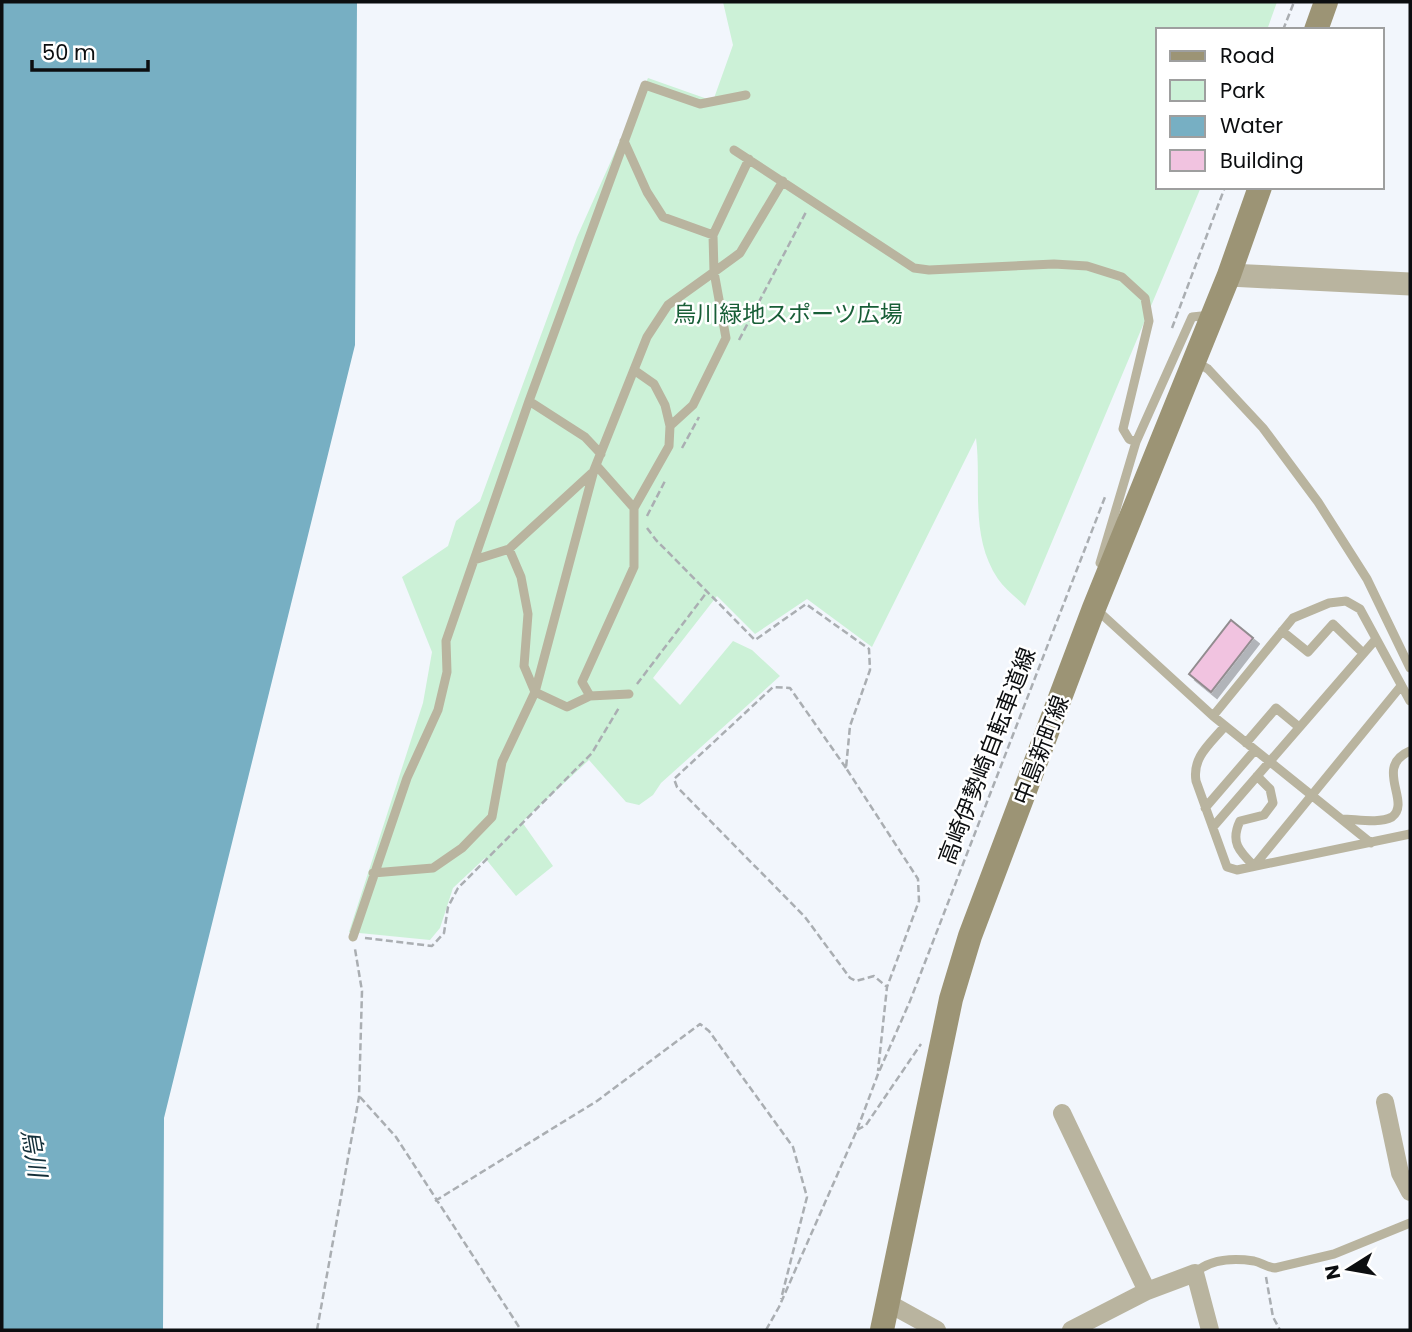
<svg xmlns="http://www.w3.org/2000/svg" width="1412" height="1332" font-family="Poppins,'Noto Sans JP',sans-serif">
<defs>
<filter id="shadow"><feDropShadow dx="6" dy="6" stdDeviation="0" flood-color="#0004"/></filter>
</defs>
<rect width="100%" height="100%" fill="#f2f6fc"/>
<path fill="#ccf1d7" d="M723 2H1277L1267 30H1158V187H1201L1025 606C1017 598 1005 589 998 579 969 536 982 484 976 438L872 647 807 599 755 634 717 596 653 678 680 705 733 641 752 650 780 676 661 783 653 795 639 805 626 802 589 760 522 822 553 866 516 896 485 858 453 888 440 928 430 940 349 932 423 703 432 652 402 577 448 546 456 521 480 501 577 237 648 78 713 101 733 45Z"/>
<path fill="#77afc3" d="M2 2H357L355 345 164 1118 163 1330H2Z"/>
<path fill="#f1c3e0" stroke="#928c8f" stroke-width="2" filter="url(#shadow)" d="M1231 620 1253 638 1211 692 1189 674Z"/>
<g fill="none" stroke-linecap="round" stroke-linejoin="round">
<path stroke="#aaaeb2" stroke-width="2.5" stroke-dasharray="7 3.5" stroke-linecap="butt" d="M1283 30 1294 2
M1172 328 1225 187
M739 340 806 212
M682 448 699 417
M647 516 666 479
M647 528 656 540 755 640 806 604 869 649 870 670 850 726 846 768 918 879 919 901 887 987 878 1071
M637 684 707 592
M846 768 790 688 773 687 674 779 677 787 805 917 850 978 856 981 874 976 887 987
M365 938 432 946 444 933 448 907 458 888 592 753 620 706
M360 1097 396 1137 521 1330
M857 1130 866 1125 921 1044
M435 1201 597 1101 700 1024 709 1031 793 1147 807 1197 781 1299
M1266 1277 1273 1317 1280 1330
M317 1330 359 1097 362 991 355 949
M766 1330 779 1307 857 1130 878 1074 910 1001 1105 497"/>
<path stroke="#b9b49f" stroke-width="9" d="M624 141 647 192 663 217 713 235
M734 150 914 268 929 270 1054 264 1087 266 1122 277 1145 298 1149 321 1123 429 1129 439 1136 442 1100 563
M1196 362 1208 369 1263 428 1318 502 1367 579 1410 668
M634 370 654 384 665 405 670 426 669 446 634 508
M529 401 585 437 601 454
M670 426 693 405 726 338 714 272 740 253 783 181
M1136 442 1192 317 1211 315
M509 549 521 577 528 614 524 666 535 692 567 707 590 696 629 694
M474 560 509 549 594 471
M1096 609 1213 716 1371 843
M1282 631 1308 652 1333 624 1363 653
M590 696 582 682 634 567V508L596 465
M1213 716 1293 618 1329 603 1346 601 1360 609 1410 701
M1225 726C1210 744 1192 757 1196 781L1227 867 1237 870 1410 834
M1246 743 1276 708 1299 727
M1257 776 1270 789 1273 803 1264 815 1240 821C1230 842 1239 851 1254 866L1401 686
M1205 808 1255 750
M1342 819C1356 819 1379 824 1392 817 1412 802 1373 767 1410 751
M1213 827 1376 639
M373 873 433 868 462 848 492 817 502 762 535 692 594 470 647 337 668 305 714 272 713 235 749 159
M353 937 407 778 438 710 447 672 446 641 529 401 645 85 700 104 746 95
M1195 1273C1210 1259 1233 1258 1254 1261 1262 1263 1266 1267 1275 1268L1334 1254 1410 1223"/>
<path stroke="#b9b49f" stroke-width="18" d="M1385 1102 1400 1173 1410 1192
M1062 1113 1147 1291
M888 1303 937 1330
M1071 1330 1147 1291 1195 1273 1210 1330"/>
<path stroke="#b9b49f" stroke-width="23" d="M1229 275 1410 284"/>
<path stroke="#9c9475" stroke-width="24" d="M1316 30 1326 2
M882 1330 951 999 970 936 1094 608 1229 275 1260 187"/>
</g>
<g text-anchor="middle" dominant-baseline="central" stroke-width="5" stroke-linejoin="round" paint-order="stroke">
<g font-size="23" fill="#185e37" stroke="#fff">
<text x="788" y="314">烏川緑地スポーツ広場</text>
</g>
<g font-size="23" fill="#0c0e10" stroke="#fff">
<text transform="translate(1041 750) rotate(-69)">中島新町線</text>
<text transform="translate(987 756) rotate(-69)">高崎伊勢崎自転車道線</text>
</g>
<g font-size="24" font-style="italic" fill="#122e38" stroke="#fff">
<text transform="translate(34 1153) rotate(80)">烏川</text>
</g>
</g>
<rect width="1412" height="1332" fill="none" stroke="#0c0e10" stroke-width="7"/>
<rect x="1156" y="28" width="228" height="161" fill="#ffffff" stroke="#9e9f9f" stroke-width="2"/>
<rect x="1170" y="51" width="35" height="10" fill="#9c9475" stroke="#9e9f9f" stroke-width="2"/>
<text x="1220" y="63" font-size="21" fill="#0c0e10">Road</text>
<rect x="1170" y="80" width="35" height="21" fill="#ccf1d7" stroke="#9e9f9f" stroke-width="2"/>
<text x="1220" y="98" font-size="21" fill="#0c0e10">Park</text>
<rect x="1170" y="116" width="35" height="21" fill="#77afc3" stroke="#9e9f9f" stroke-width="2"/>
<text x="1220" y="133" font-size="21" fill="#0c0e10">Water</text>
<rect x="1170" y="150" width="35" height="21" fill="#f1c3e0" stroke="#9e9f9f" stroke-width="2"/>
<text x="1220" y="168" font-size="21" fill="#0c0e10">Building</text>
<g transform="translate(1349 1269) rotate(259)" stroke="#ffffff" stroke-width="5" paint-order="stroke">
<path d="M0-5L12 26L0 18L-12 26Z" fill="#0c0e10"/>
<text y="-10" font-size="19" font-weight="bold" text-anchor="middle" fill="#0c0e10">N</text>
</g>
<path d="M32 60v10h116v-10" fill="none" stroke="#0c0e10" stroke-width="3.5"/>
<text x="42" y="60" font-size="21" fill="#0c0e10" stroke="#ffffff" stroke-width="5" paint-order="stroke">50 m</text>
</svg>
